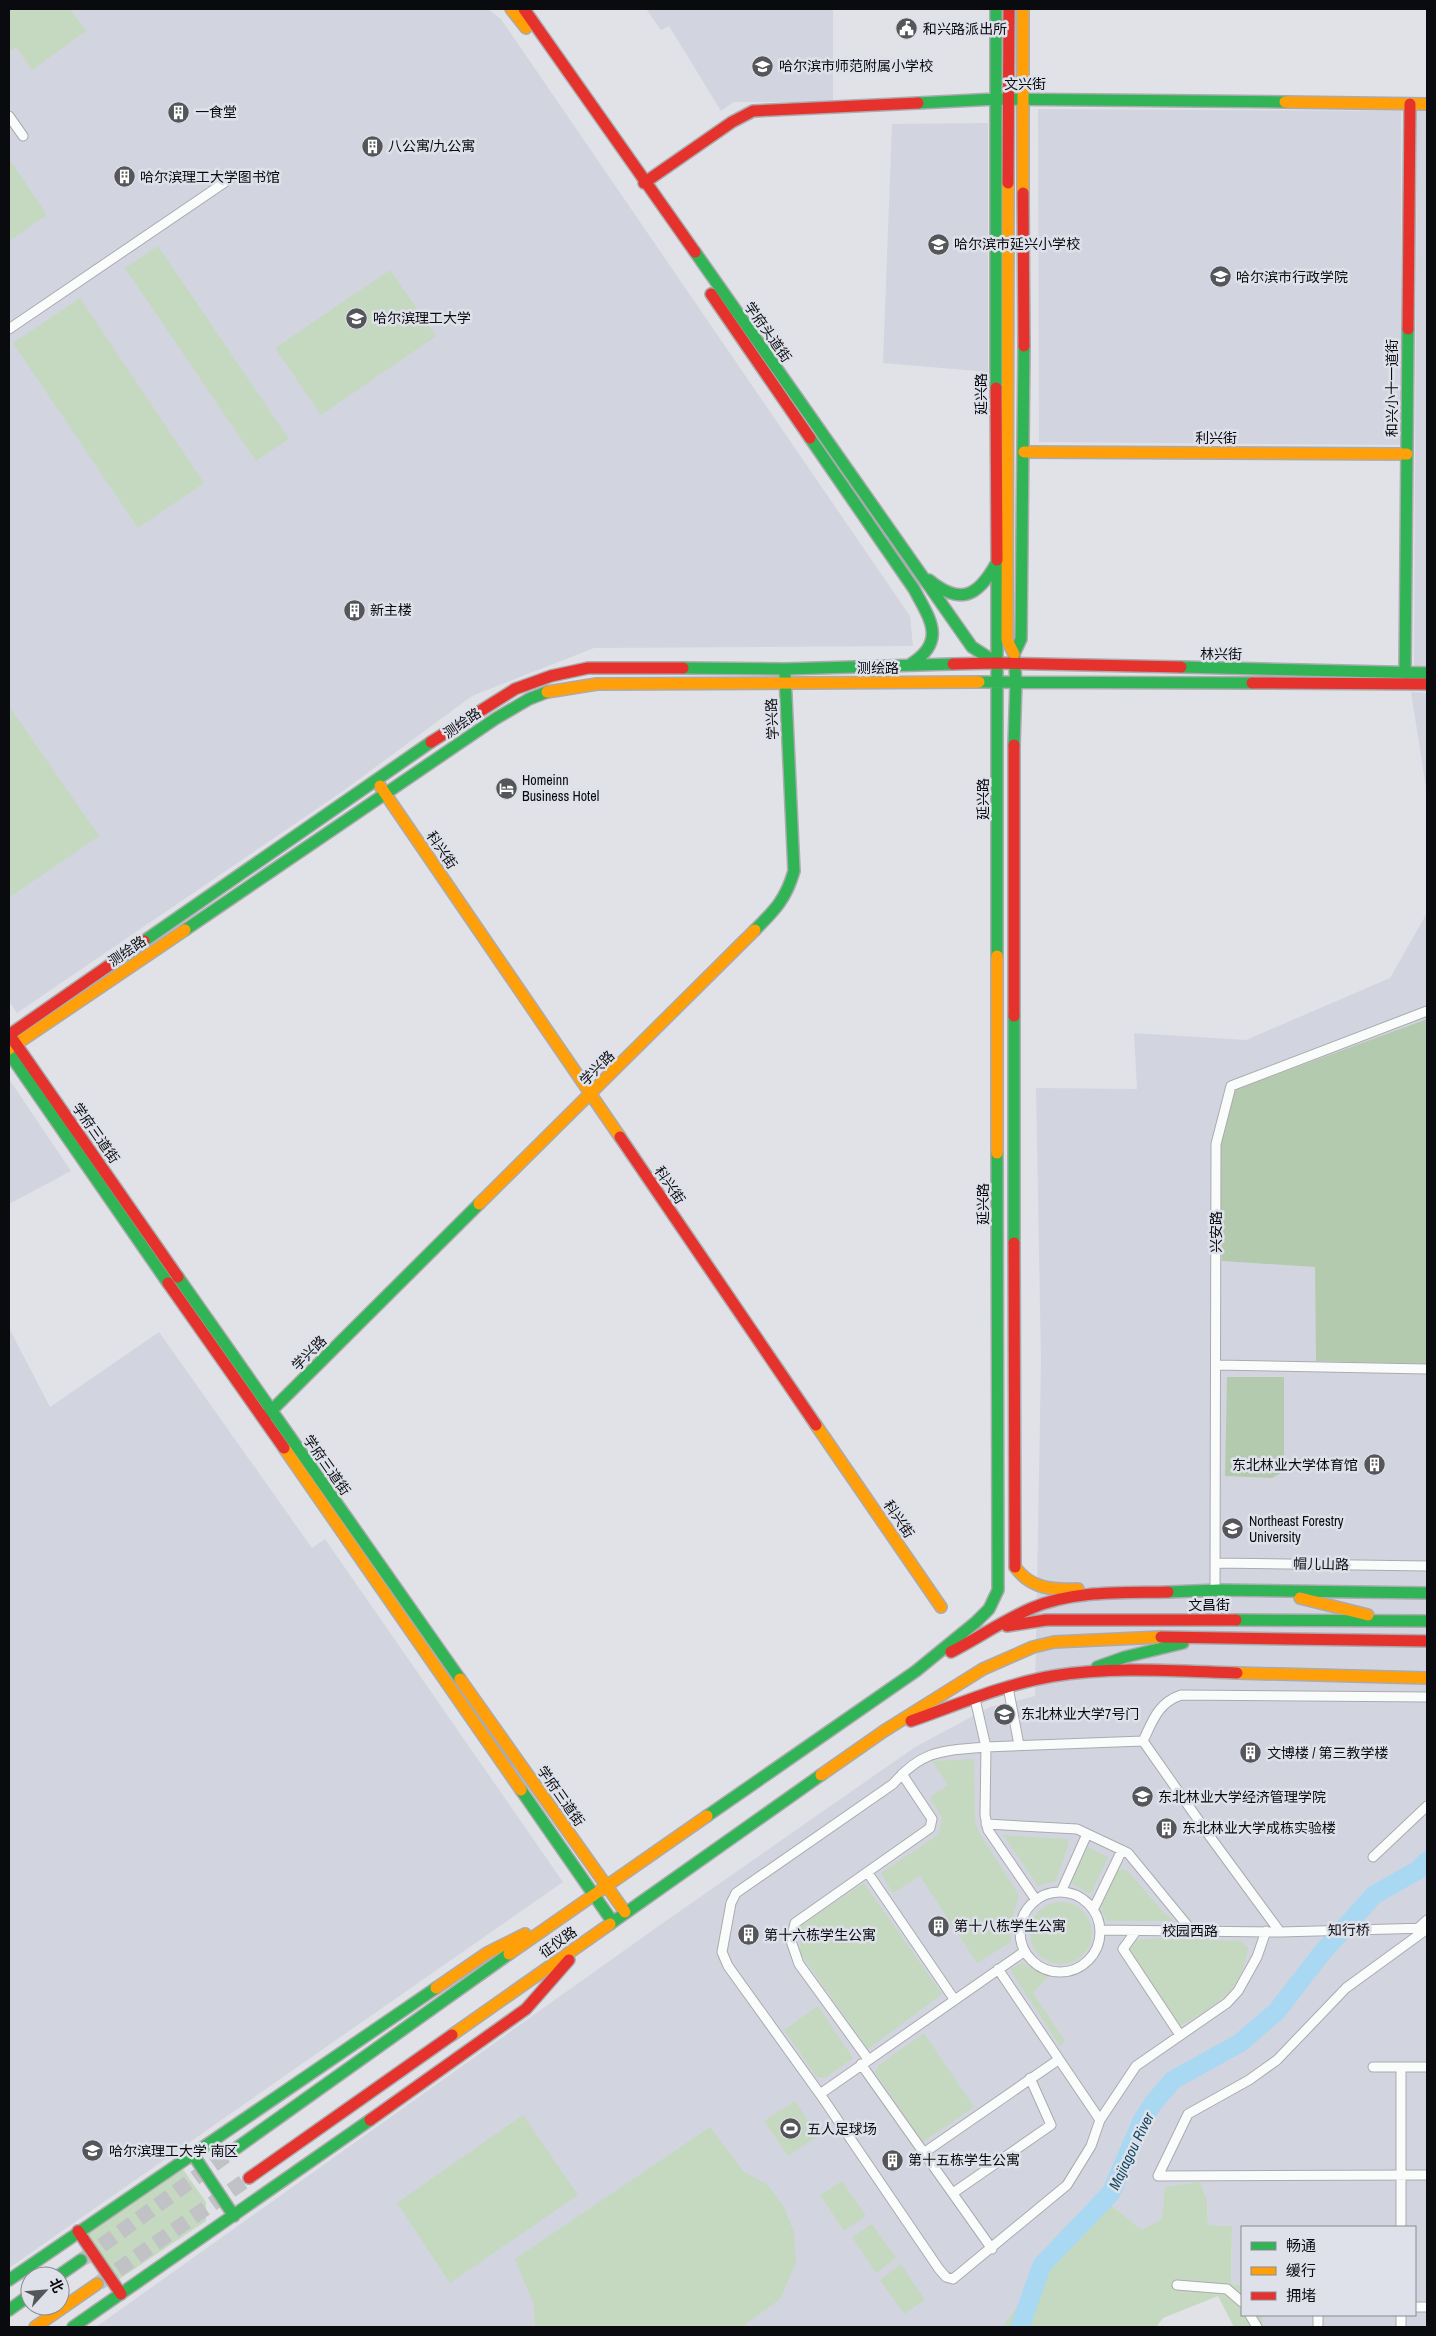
<svg xmlns="http://www.w3.org/2000/svg" width="1436" height="2336" font-family="'Archivo Narrow','Noto Sans SC',sans-serif">
<rect width="100%" height="100%" fill="#e1e2e7"/>
<path fill="#d2d5df" d="M9 9H488L501 19 910 616 913 646 594 648 472 696 343 791 17 1013 9 1001Z
M646 9H833V102H734L721 111 669 26 661 30Z
M1038 109 1401 111V445L1039 442Z
M1417 110H1427V666H1414Z
M988 123V372L883 363 892 124Z
M1411 692 1427 693V794Z
M1427 913V2327H1264L1262 2315H1415V2227H1242V2285L1231 2284 1232 2226 1208 2225 1207 2201 1142 2230 1098 2196 1002 2327H96L660 1925 915 1747 990 1707 1035 1696 1041 1361 1036 1088 1137 1089 1134 1033 1246 1040 1390 978Z
M9 1079 71 1171 9 1204Z
M9 1328 50 1407 159 1332 312 1548 325 1539 563 1882 9 2268Z"/>
<path fill="#c4d9bf" d="M12 9H70L86 31 32 70 16 47 9 52V11Z
M10 160 47 215 9 241V162Z
M158 246 289 439 256 461 125 268Z
M390 270 436 336 321 415 275 348Z
M80 298 204 483 138 528 13 343Z
M9 706 99 836 10 897 9 895Z
M974 1759 975 1821 980 1834 1019 1895 1010 1926 1011 1942 977 1963 920 1876 893 1893 881 1873 939 1834 942 1818 930 1797 948 1785 932 1761Z
M1003 1835 1067 1839 1069 1843 1056 1881 1038 1886Z
M1088 1847 1108 1857 1092 1892 1088 1893 1071 1883V1880Z
M1122 1869 1127 1870 1165 1914 1174 1921H1107L1100 1907 1117 1871Z
M864 1883 942 1994 868 2049 800 1953V1926Z
M1030 1933a31 31 0 1 1 62 0a31 31 0 1 1-62 0Z
M1157 1938 1241 1941 1248 1948C1241 1993 1216 2005 1179 2026L1128 1955 1129 1947 1135 1940Z
M1022 1963 1048 1977 1033 1993 1065 2041 1060 2046 1012 1973 1011 1969Z
M818 2006 853 2058 825 2078 817 2077 784 2030Z
M924 2033 974 2107 923 2142 875 2072 879 2065Z
M795 2101 818 2136 788 2156 764 2121Z
M523 2115 578 2195 450 2283 397 2203Z
M710 2127 743 2171 768 2185 785 2209 794 2233 796 2262 780 2299 742 2327H535L534 2305 515 2259Z
M182 2168 206 2202V2221L118 2280 87 2233Z
M842 2181 866 2216 844 2231 820 2195Z
M1200 2182 1207 2201 1208 2225 1232 2226 1231 2284 1242 2285V2315H1262L1264 2327H1234L1218 2296 1163 2318 1156 2327H1002L1098 2195 1142 2230 1162 2219 1165 2187Z
M872 2224 896 2258 876 2273 852 2237Z
M901 2264 925 2300 904 2314 880 2280Z"/>
<path fill="#b4caaf" d="M1427 1019V1364L1316 1361 1315 1267 1222 1261 1220 1145 1234 1090Z
M1227 1377H1284V1466L1283 1472 1272 1478 1225 1476Z"/>
<g fill="none" stroke-linecap="round" stroke-linejoin="round">
<path stroke="#a9d8f2" stroke-width="19" d="M1020 2327 1042 2265 1111 2193 1142 2121 1154 2102 1173 2080 1240 2043 1277 2011 1321 1954 1374 1895 1418 1870 1427 1861"/>
<path stroke="#c1c2c6" stroke-width="15" stroke-dasharray="15 8" stroke-linecap="butt" d="M83 2259 231 2152
M99 2283 249 2178"/>
<defs>
<path id="street" d="M9 116 23 136
M9 329 237 174
M1216 1365 1427 1369
M1215 1563 1427 1566
M1215 1590 1216 1144 1231 1086 1427 1011
M1008 1687 1019 1745
M1143 1741C1153 1720 1158 1703 1181 1695L1427 1697
M986 1824 1077 1829 1128 1853 1192 1931
M1373 1857 1427 1806
M868 1873 954 1999
M1061 1892 1087 1834
M1020 1932a40 40 0 1 1 80 0a40 40 0 1 1-80 0Z
M1036 1900 988 1830 985 1815 986 1747 1143 1741 1211 1838 1280 1932
M1093 1910 1122 1850
M1418 1928 1427 1920
M1427 1929 1346 1988 1277 2060 1249 2080 1188 2114 1158 2176 1427 2175
M1100 1930 1280 1932 1427 1928
M1136 1931 1123 1949 1180 2035
M1025 1951 820 2094 939 2269 946 2277 953 2279 1067 2185 1091 2146 1100 2120 1136 2066 1227 2003 1238 1991 1257 1957 1266 1931
M998 1969 1100 2120
M868 2059 799 1964 791 1941 795 1923 930 1828 932 1819 902 1774
M861 2064 992 2249
M1373 2067H1427
M1401 2067V2227
M820 2094 728 1966 722 1952 731 1903 736 1893 893 1784C923 1749 943 1751 986 1747L975 1699
M925 2152 1058 2060
M953 2193 1051 2125 1030 2078
M1177 2285 1227 2289 1242 2302
M1415 2307H1427
M1250 2315 1257 2327
M1318 2315V2327
M1401 2315V2327"/>
<path id="fast" d="M996 9V388
M918 103 996 99 1285 102
M695 252 972 647 997 663
M810 438 914 589C930 619 947 641 911 664
M997 560V956
M929 580C961 606 978 596 996 564
M1181 667 1427 673
M683 668 785 669 953 664
M1405 673 1408 329
M979 682 1252 683
M1014 745 1016 682 1014 654 1021 639 1024 346
M185 930 495 719 529 699 547 692
M755 930C775 910 786 899 794 871L785 675
M144 941 431 742
M1014 1016V1243
M9 1053 168 1283
M997 1153 998 1590
M178 1277 460 1679
M266 1416 479 1204
M1168 1592 1219 1590 1427 1593
M1236 1620 1427 1621
M1097 1667 1125 1657 1183 1643
M521 1790 612 1921
M707 1816 916 1671 976 1622 989 1609 998 1590
M610 1924 821 1775
M231 2152 509 1954
M192 2153 234 2216
M58 2276 81 2260
M9 2280 436 1988
M9 2310 30 2295
M73 2327 370 2120"/>
<path id="slow" d="M511 9 526 28
M1023 9V193
M1285 102 1427 104
M1008 183 1007 640 1014 654
M1024 452 1407 454
M547 692 597 684 979 682
M380 786 620 1137
M997 956V1153
M9 1049 185 930
M479 1204 755 930
M816 1425 941 1607
M284 1448 521 1790
M1015 1567C1031 1589 1052 1590 1078 1589
M1300 1598 1368 1615
M1237 1673 1427 1678
M460 1679 625 1912
M821 1775 884 1731 983 1669 1033 1647 1054 1642 1161 1637
M509 1954 707 1816
M436 1988 487 1953 525 1934
M452 2035 610 1924
M35 2327 97 2284"/>
<path id="jam" d="M524 9 695 252
M644 183 732 122 753 111 918 103
M1008 183 1009 9
M1023 193 1024 346
M711 294 810 438
M1408 329 1410 104
M996 388 997 560
M953 664 997 663 1181 667
M1252 683 1427 684
M431 742 515 689 551 676 588 668H683
M1014 1016V745
M9 1035 144 941
M11 1037 178 1277
M620 1137 816 1425
M1014 1243 1015 1567
M168 1283 284 1448
M1007 1626 1046 1620H1236
M1161 1637 1427 1641
M951 1652C978 1638 1004 1620 1032 1608 1074 1590 1124 1593 1168 1592
M911 1721C957 1705 1005 1684 1053 1676 1113 1666 1176 1671 1237 1673
M370 2120 526 2009 569 1960
M249 2178 452 2035
M78 2231 121 2294"/>
</defs>
<use href="#street" stroke="#ababaf" stroke-width="11"/>
<use href="#fast" stroke="#ababaf" stroke-width="14"/>
<use href="#slow" stroke="#ababaf" stroke-width="14"/>
<use href="#jam" stroke="#ababaf" stroke-width="14"/>
<use href="#street" stroke="#fafbfb" stroke-width="9"/>
<use href="#fast" stroke="#30b455" stroke-width="11"/>
<use href="#slow" stroke="#ff9f0a" stroke-width="11"/>
<use href="#jam" stroke="#e5322d" stroke-width="11"/>
</g>
<defs>
<symbol id="civic-disc" viewBox="-11 -11 22 22"><circle r="9.5" fill="#55565a" stroke="#dee1ea"/><path d="M-.6-6.5H3V-4.5H.6V-3L4-1V1h2V6H-6V1h2V-1L-.6-3ZM-1.2 2.5V6h2.4V2.5Z" fill="#fff"/></symbol>
<symbol id="school-disc" viewBox="-11 -11 22 22"><circle r="9.5" fill="#55565a" stroke="#dee1ea"/><path d="M0-5L7-2L0 1L-7-2ZM-4 1L0 2.5L4 1V4Q0 6-4 4Z" fill="#fff"/></symbol>
<symbol id="building-disc" viewBox="-11 -11 22 22"><circle r="9.5" fill="#55565a" stroke="#dee1ea"/><path d="M-4-6H4V6H1V3H-1V6H-4ZM-2.5-4.3h1.7v1.8h-1.7ZM.8-4.3h1.7v1.8H.8ZM-2.5-1h1.7V.8h-1.7ZM.8-1h1.7V.8H.8Z" fill="#fff"/></symbol>
<symbol id="university-disc" viewBox="-11 -11 22 22"><circle r="9.5" fill="#55565a" stroke="#dee1ea"/><path d="M0-5L7-2L0 1L-7-2ZM-4 1L0 2.5L4 1V4Q0 6-4 4Z" fill="#fff"/></symbol>
<symbol id="hotel-disc" viewBox="-11 -11 22 22"><circle r="9.5" fill="#55565a" stroke="#dee1ea"/><path d="M-6-4.5h1.5V1H6V5H4.5V3h-9V5H-6ZM-4 0a1.8 1.8 0 1 1 3.6 0ZM.5 0V-2.5h3Q6-2.5 6 0Z" fill="#fff"/></symbol>
<symbol id="stadium-disc" viewBox="-11 -11 22 22"><circle r="9.5" fill="#55565a" stroke="#dee1ea"/><path d="M0-5a6.5 5 0 1 0 0 10a6.5 5 0 1 0 0-10ZM-3.5-1.8h7v3.6h-7Z" fill="#fff"/></symbol>
</defs>
<g fill-rule="evenodd">
<use href="#civic-disc" x="894" y="16" width="25" height="25"/>
<use href="#school-disc" x="750" y="54" width="25" height="25"/>
<use href="#building-disc" x="166" y="100" width="25" height="25"/>
<use href="#building-disc" x="360" y="134" width="25" height="25"/>
<use href="#building-disc" x="112" y="164" width="25" height="25"/>
<use href="#school-disc" x="926" y="232" width="25" height="25"/>
<use href="#university-disc" x="1208" y="264" width="25" height="25"/>
<use href="#university-disc" x="344" y="306" width="25" height="25"/>
<use href="#building-disc" x="342" y="598" width="25" height="25"/>
<use href="#hotel-disc" x="494" y="776" width="25" height="25"/>
<use href="#building-disc" x="1362" y="1452" width="25" height="25"/>
<use href="#university-disc" x="1220" y="1516" width="25" height="25"/>
<use href="#school-disc" x="992" y="1702" width="25" height="25"/>
<use href="#building-disc" x="1238" y="1740" width="25" height="25"/>
<use href="#university-disc" x="1130" y="1784" width="25" height="25"/>
<use href="#building-disc" x="1154" y="1816" width="25" height="25"/>
<use href="#building-disc" x="926" y="1914" width="25" height="25"/>
<use href="#building-disc" x="736" y="1922" width="25" height="25"/>
<use href="#stadium-disc" x="778" y="2116" width="25" height="25"/>
<use href="#university-disc" x="80" y="2138" width="25" height="25"/>
<use href="#building-disc" x="880" y="2148" width="25" height="25"/>
</g>
<g text-anchor="middle" dominant-baseline="central" stroke-width="5" stroke-linejoin="round" paint-order="stroke">
<g font-size="14" fill="#0a0b0e" stroke="#dee1ea" text-anchor="start">
<text x="923" y="29">和兴路派出所</text>
<text x="779" y="66">哈尔滨市师范附属小学校</text>
<text x="195" y="112">一食堂</text>
<text x="388" y="146">八公寓/九公寓</text>
<text x="140" y="177">哈尔滨理工大学图书馆</text>
<text x="954" y="244">哈尔滨市延兴小学校</text>
<text x="1236" y="277">哈尔滨市行政学院</text>
<text x="373" y="318">哈尔滨理工大学</text>
<text x="370" y="610">新主楼</text>
<text x="522" y="780">Homeinn<tspan x="522" dy="16">Business Hotel</tspan></text>
<text x="1358" y="1465" text-anchor="end">东北林业大学体育馆</text>
<text x="1249" y="1521">Northeast Forestry<tspan x="1249" dy="16">University</tspan></text>
<text x="1021" y="1714">东北林业大学7号门</text>
<text x="1267" y="1753">文博楼 / 第三教学楼</text>
<text x="1158" y="1797">东北林业大学经济管理学院</text>
<text x="1182" y="1828">东北林业大学成栋实验楼</text>
<text x="954" y="1926">第十八栋学生公寓</text>
<text x="764" y="1935">第十六栋学生公寓</text>
<text x="807" y="2129">五人足球场</text>
<text x="109" y="2151">哈尔滨理工大学 南区</text>
<text x="908" y="2160">第十五栋学生公寓</text>
</g>
<g font-size="14" fill="#0a0b0e" stroke="#dee1ea">
<text x="1025" y="84">文兴街</text>
<text transform="translate(768 332) rotate(55)">学府头道街</text>
<text transform="translate(1392 388) rotate(-90)">和兴小十一道街</text>
<text transform="translate(981 394) rotate(-90)">延兴路</text>
<text x="1216" y="438">利兴街</text>
<text transform="translate(1221 654) rotate(1)">林兴街</text>
<text x="878" y="668">测绘路</text>
<text transform="translate(772 719) rotate(-93)">学兴路</text>
<text transform="translate(462 723) rotate(-34)">测绘路</text>
<text transform="translate(983 799) rotate(-90)">延兴路</text>
<text transform="translate(442 850) rotate(56)">科兴街</text>
<text transform="translate(127 951) rotate(-34)">测绘路</text>
<text transform="translate(597 1068) rotate(-45)">学兴路</text>
<text transform="translate(96 1133) rotate(55)">学府三道街</text>
<text transform="translate(670 1185) rotate(56)">科兴街</text>
<text transform="translate(983 1204) rotate(-90)">延兴路</text>
<text transform="translate(1216 1232) rotate(-90)">兴安路</text>
<text transform="translate(309 1353) rotate(-45)">学兴路</text>
<text transform="translate(327 1465) rotate(55)">学府三道街</text>
<text transform="translate(899 1519) rotate(56)">科兴街</text>
<text transform="translate(1321 1564) rotate(1)">帽儿山路</text>
<text x="1209" y="1605">文昌街</text>
<text transform="translate(561 1796) rotate(55)">学府三道街</text>
<text transform="translate(1349 1930) rotate(-1)">知行桥</text>
<text x="1190" y="1931">校园西路</text>
<text transform="translate(558 1942) rotate(-35)">征仪路</text>
</g>
<g font-size="15" font-style="italic" fill="#134961" stroke="#dee1ea">
<text transform="translate(1131 2151) rotate(-64)">Majiagou River</text>
</g>
</g>
<rect width="1436" height="2336" fill="none" stroke="#0a0b0e" stroke-width="20"/>
<rect x="1241" y="2226" width="175" height="90" fill="#dee1ea" stroke="#898b92"/>
<rect x="1251" y="2242" width="25" height="8" fill="#30b455" stroke="#898b92"/>
<text x="1286" y="2251" font-size="15" fill="#0a0b0e">畅通</text>
<rect x="1251" y="2267" width="25" height="8" fill="#ff9f0a" stroke="#898b92"/>
<text x="1286" y="2276" font-size="15" fill="#0a0b0e">缓行</text>
<rect x="1251" y="2292" width="25" height="8" fill="#e5322d" stroke="#898b92"/>
<text x="1286" y="2301" font-size="15" fill="#0a0b0e">拥堵</text>
<g transform="translate(45 2291) rotate(64)"><circle r="24" fill="#dee1ea" stroke="#898b92"/>
<path d="M0-4L9 19L0 12L-9 19Z" fill="#55565a"/>
<text y="-8" font-size="14" font-weight="bold" text-anchor="middle" fill="#0a0b0e">北</text>
</g>
</svg>
